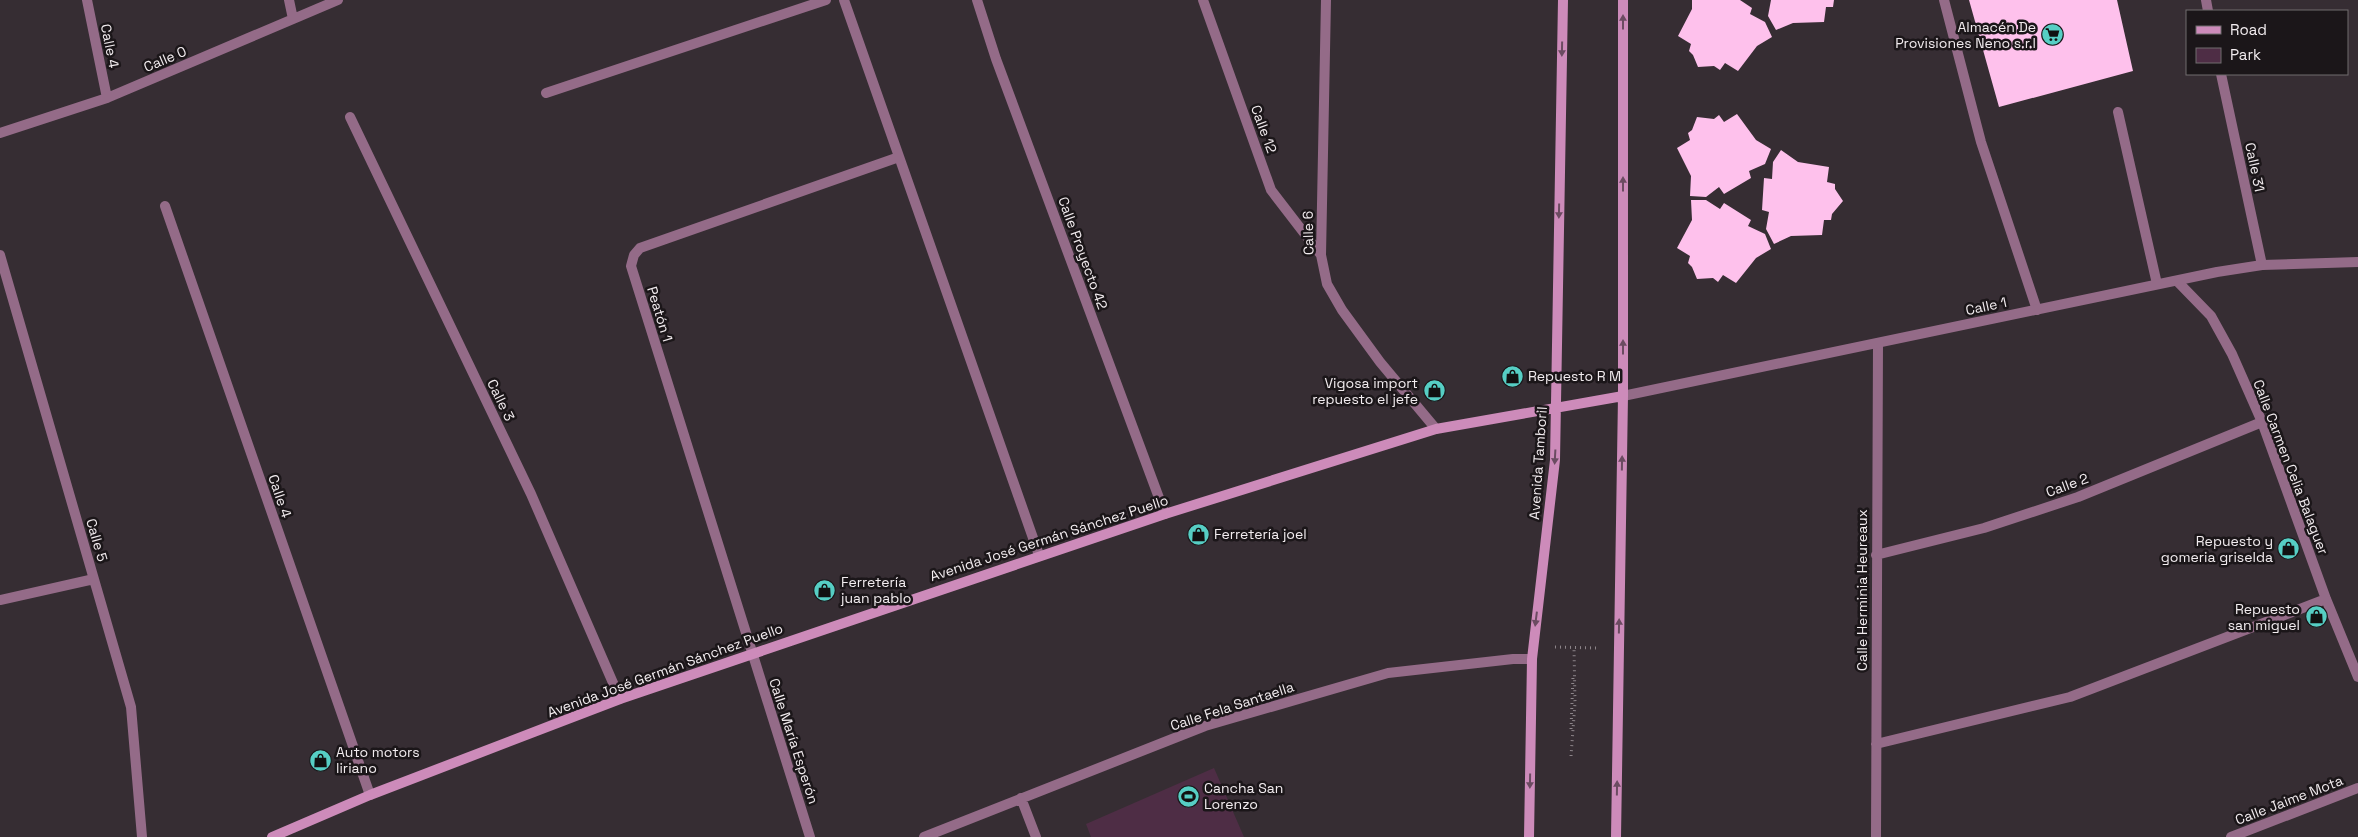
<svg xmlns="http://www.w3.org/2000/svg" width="2358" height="837" font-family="'Space Grotesk',sans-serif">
<rect width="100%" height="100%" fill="#362d33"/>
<path fill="#4e2d45" d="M1214 768 1244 837H1091L1086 824Z"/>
<path fill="#fec1ec" d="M1692 0H1740L1752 8 1750 14 1765 22 1772 37 1757 46 1738 71 1725 63 1720 70 1714 66 1698 67 1693 55 1689 51 1691 44 1678 36 1692 9Z
M1771 0H1834L1833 7H1826L1824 22 1793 23 1776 30 1768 16Z
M1969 0H2117L2133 71 1999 107Z
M1737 114 1756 140 1771 149 1765 164 1749 171 1751 178 1724 194 1719 187 1706 197 1690 196 1691 176 1677 148 1690 140 1688 133 1692 130 1697 117 1714 119 1719 115 1724 122Z
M1781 150 1798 162 1829 167 1827 182 1835 184V189L1843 201 1832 214 1831 220H1824L1822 235 1791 236 1774 244 1766 229 1769 212 1762 210 1764 178 1772 179 1773 162Z
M1691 200H1706L1720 209 1724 203 1751 220 1748 226 1765 234 1771 249 1756 258 1736 283 1723 275 1718 282 1713 278 1697 279 1692 267 1688 263 1690 256 1677 248 1692 220Z"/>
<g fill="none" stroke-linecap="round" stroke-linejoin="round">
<path stroke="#8d858a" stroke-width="3" stroke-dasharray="1 4" stroke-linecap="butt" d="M1555 647 1596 648
M1571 729 1573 676
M1571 756 1575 703 1574 648"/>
<path stroke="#946b88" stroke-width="10" d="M1944 0 1981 142 2037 310
M2118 112 2157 284"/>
<path stroke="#946b88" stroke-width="10" d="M87 0 107 98
M289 0 293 19
M844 0 1039 555
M977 0 996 59 1165 514
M1203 0 1271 190 1321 255
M1326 0 1321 255 1327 284 1342 310 1380 362 1436 429
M2206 0 2208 11
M2221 74 2262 265
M546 93 826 0
M350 117 531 494 620 699
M0 133 107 98 338 0
M165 206 370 795
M0 255 131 707 142 837
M2177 281 2211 316 2232 354 2262 422 2326 599 2358 677
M1876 555 1984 528 2078 497 2262 422
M0 600 94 579
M1876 744 2070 697 2326 599
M1021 798 1036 837
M810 837 631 266 634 255 640 248 899 157
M924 837 1205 726 1388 673 1513 659H1532
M1876 837 1878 344
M2231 837 2358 788"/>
<path stroke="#946b88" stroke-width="10" d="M1623 396 2217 272 2262 265 2358 262"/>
<path stroke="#cd8bba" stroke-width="10" d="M272 837 370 795 620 699 1165 514 1436 429 1623 396
M1529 837 1532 659 1555 460 1563 0
M1616 837 1623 396V0"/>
</g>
<defs><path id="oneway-solid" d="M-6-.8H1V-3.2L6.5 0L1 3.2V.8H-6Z" transform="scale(1.25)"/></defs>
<g fill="#6b4b61">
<use href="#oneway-solid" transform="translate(1623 22) rotate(-90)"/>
<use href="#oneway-solid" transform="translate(1562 49) rotate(91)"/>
<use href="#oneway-solid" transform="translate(1623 184) rotate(-90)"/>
<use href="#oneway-solid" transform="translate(1559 211) rotate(91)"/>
<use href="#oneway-solid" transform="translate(1623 347) rotate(-90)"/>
<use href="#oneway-solid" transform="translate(1555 457) rotate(93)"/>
<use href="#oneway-solid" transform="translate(1622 463) rotate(-89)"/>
<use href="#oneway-solid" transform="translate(1536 619) rotate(97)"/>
<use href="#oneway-solid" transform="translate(1619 626) rotate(-89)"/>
<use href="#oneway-solid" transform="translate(1530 781) rotate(91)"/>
<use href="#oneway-solid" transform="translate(1617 788) rotate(-89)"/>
</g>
<defs>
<symbol id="supermarket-disc" viewBox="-11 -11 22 22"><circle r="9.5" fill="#56cec4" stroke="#1b1619"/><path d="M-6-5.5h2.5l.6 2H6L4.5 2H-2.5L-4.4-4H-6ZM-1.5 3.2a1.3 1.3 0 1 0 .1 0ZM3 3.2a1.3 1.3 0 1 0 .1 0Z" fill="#111"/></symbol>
<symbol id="shop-disc" viewBox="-11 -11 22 22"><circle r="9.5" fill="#56cec4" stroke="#1b1619"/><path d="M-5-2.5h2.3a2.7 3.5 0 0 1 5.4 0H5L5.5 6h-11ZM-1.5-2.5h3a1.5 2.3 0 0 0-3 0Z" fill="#111"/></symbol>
<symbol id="stadium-disc" viewBox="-11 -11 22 22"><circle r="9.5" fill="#56cec4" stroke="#1b1619"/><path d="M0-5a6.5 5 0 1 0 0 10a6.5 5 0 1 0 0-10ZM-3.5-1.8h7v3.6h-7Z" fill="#111"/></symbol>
</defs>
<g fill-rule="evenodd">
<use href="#supermarket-disc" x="2040" y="22" width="25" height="25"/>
<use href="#shop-disc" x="1500" y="364" width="25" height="25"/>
<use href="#shop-disc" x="1422" y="378" width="25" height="25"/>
<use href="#shop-disc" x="1186" y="522" width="25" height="25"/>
<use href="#shop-disc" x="2276" y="536" width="25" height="25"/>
<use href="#shop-disc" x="812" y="578" width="25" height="25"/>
<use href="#shop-disc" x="2304" y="604" width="25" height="25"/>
<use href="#shop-disc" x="308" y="748" width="25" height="25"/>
<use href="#stadium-disc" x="1176" y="784" width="25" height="25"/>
</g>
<g text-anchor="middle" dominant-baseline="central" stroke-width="5" stroke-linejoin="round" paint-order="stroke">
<g font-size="14" fill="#f2ecef" stroke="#1b1619" text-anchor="start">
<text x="2036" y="27" text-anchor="end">Almacén De<tspan x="2036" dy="16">Provisiones Neno s.r.l</tspan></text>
<text x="1528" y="376">Repuesto R M</text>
<text x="1418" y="383" text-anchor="end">Vigosa import<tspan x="1418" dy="16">repuesto el jefe</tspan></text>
<text x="1214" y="534">Ferretería joel</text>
<text x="2273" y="541" text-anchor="end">Repuesto y<tspan x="2273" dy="16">gomeria griselda</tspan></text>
<text x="841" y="582">Ferretería<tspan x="841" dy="16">juan pablo</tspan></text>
<text x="2300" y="609" text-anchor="end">Repuesto<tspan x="2300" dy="16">san miguel</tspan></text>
<text x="336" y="752">Auto motors<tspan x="336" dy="16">liriano</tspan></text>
<text x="1204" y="788">Cancha San<tspan x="1204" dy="16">Lorenzo</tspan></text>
</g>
<g font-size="14" fill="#f2ecef" stroke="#1b1619">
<text transform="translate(110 46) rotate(79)">Calle 4</text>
<text transform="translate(165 59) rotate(-23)">Calle 0</text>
<text transform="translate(1264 129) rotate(70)">Calle 12</text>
<text transform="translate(2255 167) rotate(78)">Calle 31</text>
<text transform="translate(1308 233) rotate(-91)">Calle 6</text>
<text transform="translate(1083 253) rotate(70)">Calle Proyecto 42</text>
<text transform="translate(1986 306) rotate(-12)">Calle 1</text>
<text transform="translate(660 314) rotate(73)">Peatón 1</text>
<text transform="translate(501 400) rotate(64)">Calle 3</text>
<text transform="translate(1538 463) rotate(-86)">Avenida Tamboril</text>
<text transform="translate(2291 467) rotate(69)">Calle Carmen Celia Balaguer</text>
<text transform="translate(2067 485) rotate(-20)">Calle 2</text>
<text transform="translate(280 496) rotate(71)">Calle 4</text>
<text transform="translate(1049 538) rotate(-18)">Avenida José Germán Sánchez Puello</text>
<text transform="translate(97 540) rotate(74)">Calle 5</text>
<text transform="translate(1862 590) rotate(-90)">Calle Herminia Heureaux</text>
<text transform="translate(665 670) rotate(-20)">Avenida José Germán Sánchez Puello</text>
<text transform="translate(1232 706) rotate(-18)">Calle Fela Santaella</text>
<text transform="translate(794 741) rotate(72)">Calle María Esperón</text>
<text transform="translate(2289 800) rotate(-21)">Calle Jaime Mota</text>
</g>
</g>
<rect x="2186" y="10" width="162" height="65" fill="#1b1619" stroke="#716c6f"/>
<rect x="2196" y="26" width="25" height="8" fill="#cd8bba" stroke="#716c6f"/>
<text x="2230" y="35" font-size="15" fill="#f2ecef">Road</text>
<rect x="2196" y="48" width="25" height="15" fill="#4e2d45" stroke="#716c6f"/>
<text x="2230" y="60" font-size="15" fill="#f2ecef">Park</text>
</svg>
